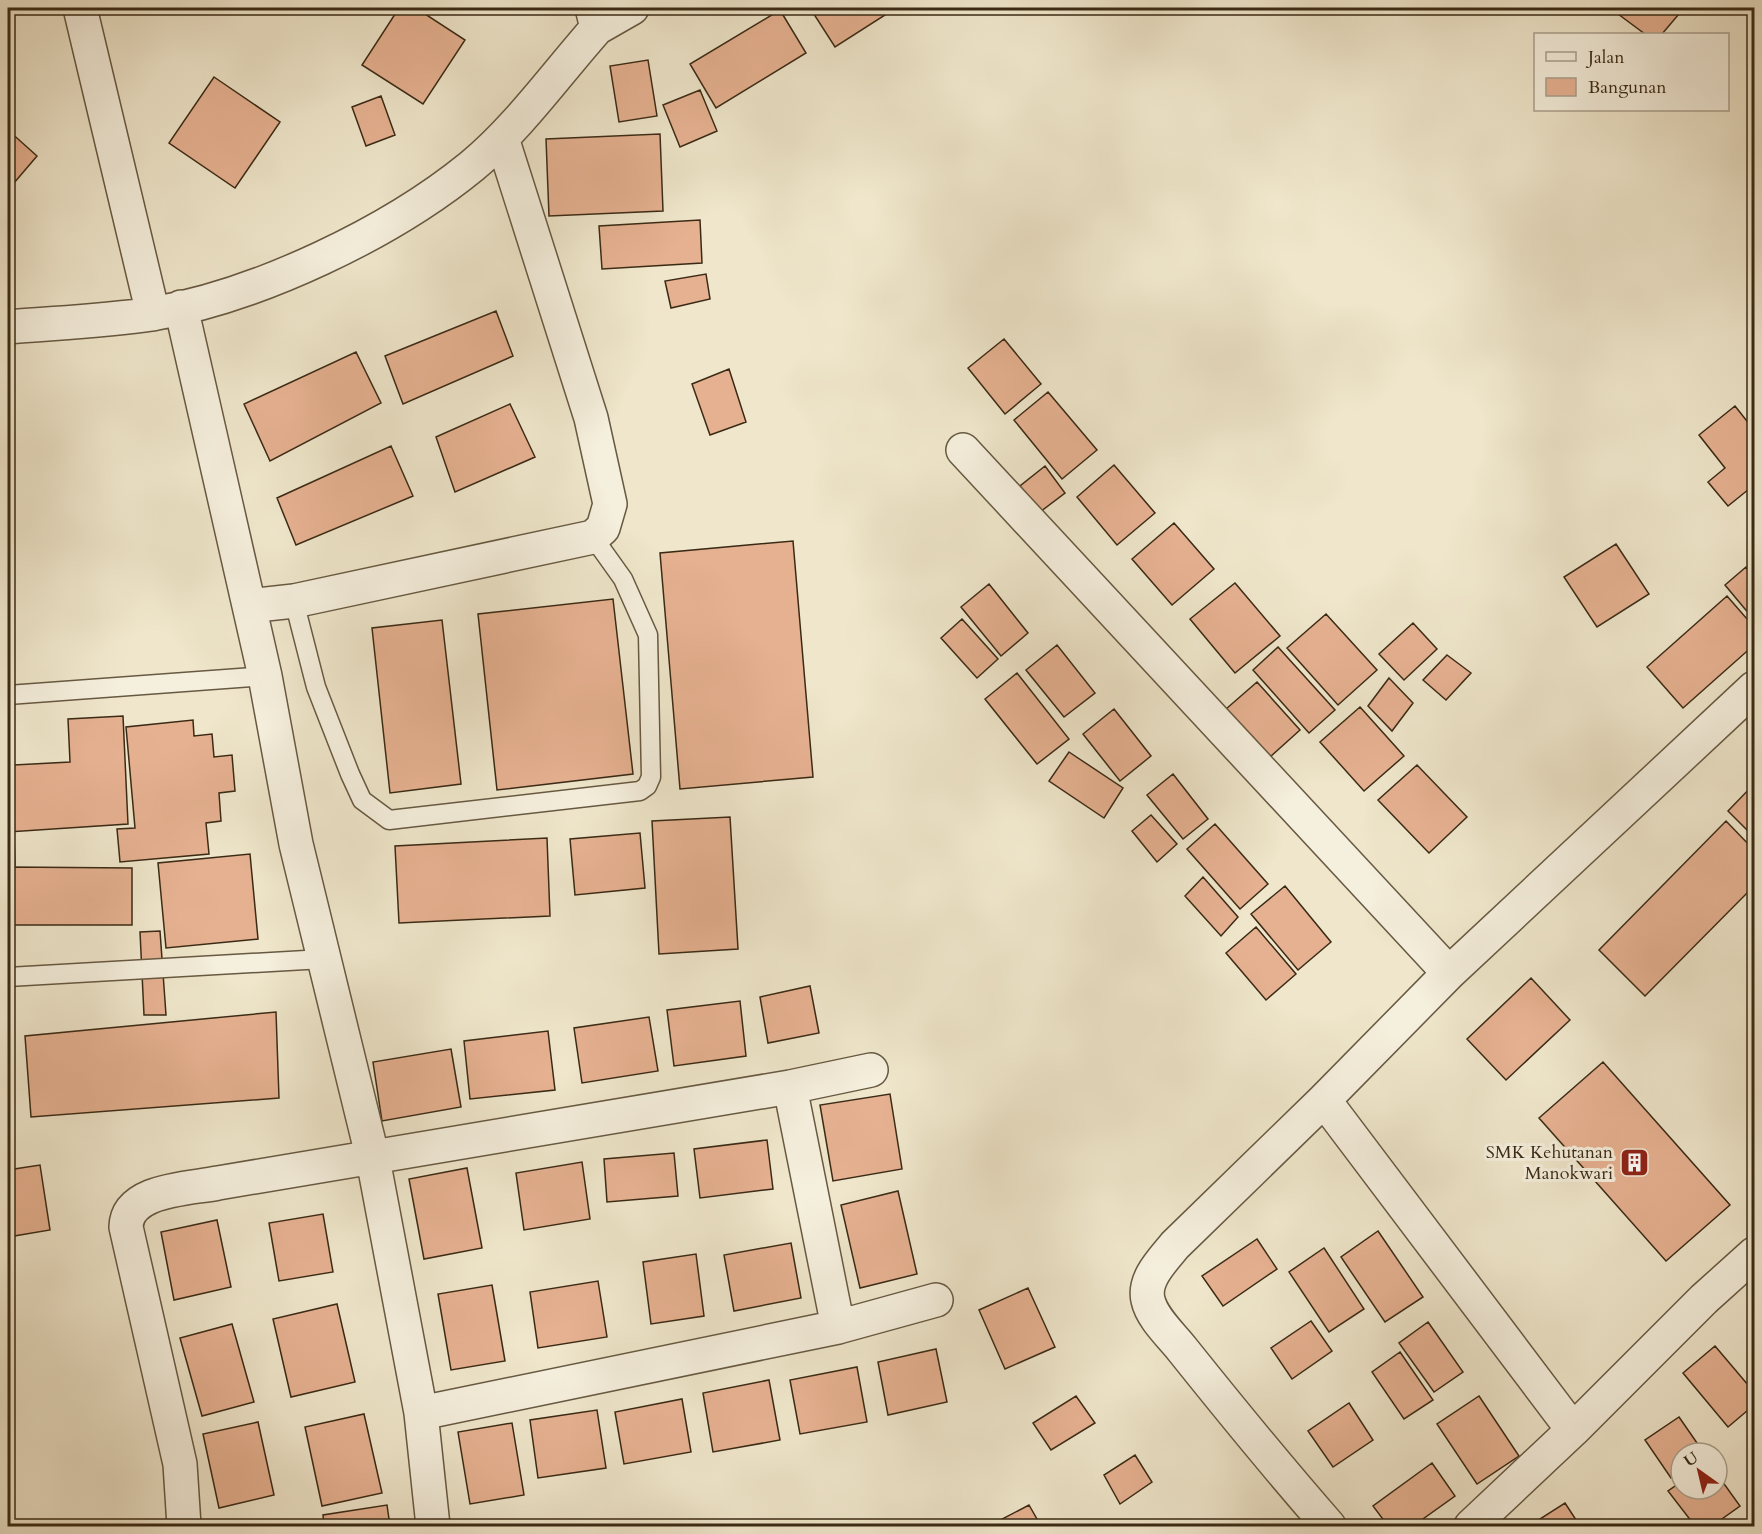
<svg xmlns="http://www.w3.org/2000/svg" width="1762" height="1534" font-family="Cardo,serif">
<rect width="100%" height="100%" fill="#efe6cb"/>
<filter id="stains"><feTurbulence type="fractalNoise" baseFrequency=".00333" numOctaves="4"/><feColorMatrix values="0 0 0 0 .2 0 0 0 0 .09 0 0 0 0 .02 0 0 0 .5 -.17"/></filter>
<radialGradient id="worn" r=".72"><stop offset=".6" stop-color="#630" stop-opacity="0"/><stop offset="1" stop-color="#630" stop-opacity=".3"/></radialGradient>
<path fill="#e6b191" stroke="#3a2a15" stroke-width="1.5" d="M399 8H416L465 40 423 104 362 65Z
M810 8H896L835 47Z
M1610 8H1684L1662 34H1645Z
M780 10 806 53 716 108 690 64Z
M648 60 657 116 619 122 610 66Z
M214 77 280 122 235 188 169 143Z
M700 90 717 131 680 147 663 105Z
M381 96 395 135 366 146 352 107Z
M8 130 37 156 8 190Z
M660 134 663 211 549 216 546 139Z
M700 220 702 263 602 269 599 226Z
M706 274 710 299 671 308 665 281Z
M496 311 513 356 403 404 385 356Z
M1004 339 1041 384 1005 414 968 368Z
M356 352 381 403 270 461 244 404Z
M729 369 746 422 710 435 692 384Z
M1048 392 1097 450 1062 479 1014 420Z
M510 404 535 457 455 492 436 437Z
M1735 406 1754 430V485L1728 506 1708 482 1725 468 1699 435Z
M391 446 413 496 296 545 277 498Z
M1114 465 1155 513 1117 545 1077 497Z
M1045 466 1065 493 1040 512 1020 486Z
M1174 523 1214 569 1172 605 1132 559Z
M793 541 813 777 680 789 660 553Z
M1616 544 1649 594 1597 627 1564 577Z
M1746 567 1754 577V612L1750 615 1725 585Z
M1235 583 1280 636 1235 673 1190 619Z
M989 584 1028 633 1001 656 961 607Z
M1727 596 1754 627V645L1683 708 1647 667Z
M613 599 633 774 497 790 478 614Z
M1326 614 1377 670 1338 705 1287 648Z
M962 619 998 659 977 678 941 638Z
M442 620 461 784 390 793 372 628Z
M1413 623 1437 649 1404 680 1379 654Z
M1057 645 1095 693 1064 717 1026 670Z
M1278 647 1335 710 1309 733 1253 670Z
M1447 655 1471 673 1446 700 1423 680Z
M1017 673 1069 739 1037 764 985 699Z
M1389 678 1413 703 1392 731 1368 706Z
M1257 682 1300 730 1269 758 1226 709Z
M1360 707 1404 756 1364 791 1320 742Z
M1114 709 1151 756 1120 781 1083 734Z
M123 716 128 824 8 832V734L14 733V765L70 762 68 719Z
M193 720 194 736 212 734 214 757 232 755 235 791 219 793 221 821 206 823 209 854 120 862 117 829 135 828 126 727Z
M1069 752 1123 788 1104 818 1049 781Z
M1417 765 1467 817 1429 853 1378 800Z
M1173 774 1208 819 1183 839 1147 795Z
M1754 784V837L1728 811Z
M1151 815 1177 844 1157 862 1132 831Z
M730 817 738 949 659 954 652 821Z
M1726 821 1754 850V886L1645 996 1599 950Z
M1215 824 1268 884 1240 909 1187 849Z
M640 833 645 888 575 895 570 839Z
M14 836 15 865H8V837Z
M547 838 550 916 399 923 395 846Z
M250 854 258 939 166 948 158 863Z
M8 867 132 868V925H8Z
M1203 877 1238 917 1221 936 1185 896Z
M1285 886 1331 942 1298 970 1251 914Z
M1256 927 1296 974 1266 1000 1226 953Z
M160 931 166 1015H144L140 932Z
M1531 978 1570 1020 1506 1080 1467 1039Z
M810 986 819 1033 768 1043 760 997Z
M740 1001 746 1056 674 1066 667 1010Z
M276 1012 279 1098 31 1117 25 1036Z
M649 1017 658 1071 582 1083 574 1028Z
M548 1031 555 1090 470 1099 464 1041Z
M451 1049 461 1107 382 1121 373 1062Z
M1603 1062 1730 1205 1666 1261 1539 1118Z
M890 1094 902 1169 833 1181 820 1105Z
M767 1140 773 1189 700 1198 694 1149Z
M674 1153 678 1196 607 1202 604 1159Z
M582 1162 590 1219 524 1230 516 1173Z
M40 1165 50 1230 8 1237V1170Z
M467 1168 482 1248 424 1259 409 1179Z
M898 1191 917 1274 860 1288 841 1205Z
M323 1214 333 1272 279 1281 269 1223Z
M217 1220 231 1287 174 1300 161 1232Z
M1378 1231 1423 1297 1385 1322 1341 1257Z
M1257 1239 1277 1269 1223 1306 1202 1276Z
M791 1243 801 1298 734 1311 724 1255Z
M1324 1248 1364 1309 1329 1332 1289 1272Z
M696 1254 704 1316 651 1324 643 1262Z
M598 1281 607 1337 538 1348 530 1292Z
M492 1285 505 1361 451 1370 438 1294Z
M1028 1288 1055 1347 1005 1369 979 1310Z
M337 1304 355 1382 291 1397 273 1319Z
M1311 1321 1332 1351 1292 1379 1271 1348Z
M1428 1322 1463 1372 1434 1392 1399 1343Z
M232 1324 254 1402 202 1416 180 1338Z
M1715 1346 1754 1392V1405L1728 1427 1683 1373Z
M936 1349 947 1402 888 1415 878 1362Z
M1400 1352 1433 1400 1404 1419 1372 1372Z
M857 1367 867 1422 800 1434 790 1380Z
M769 1380 780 1440 713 1452 703 1393Z
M1076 1396 1095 1423 1051 1450 1033 1423Z
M1479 1396 1519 1456 1477 1484 1437 1424Z
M682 1399 691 1452 624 1464 615 1412Z
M1349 1403 1373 1440 1333 1467 1308 1431Z
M597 1410 606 1468 538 1478 530 1420Z
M364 1414 382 1493 322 1506 305 1427Z
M1679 1417 1704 1453H1681V1472L1671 1478 1645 1440Z
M258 1422 274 1495 219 1508 203 1434Z
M512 1423 524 1495 470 1504 458 1432Z
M1135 1455 1152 1482 1120 1504 1104 1475Z
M1432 1463 1455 1496 1413 1526H1388L1373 1506Z
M1717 1474 1740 1506 1712 1526H1695L1668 1491 1681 1482V1489H1717Z
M1565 1503 1580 1526H1529Z
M387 1505 390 1526H324L323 1515Z
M1029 1505 1041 1526H989Z"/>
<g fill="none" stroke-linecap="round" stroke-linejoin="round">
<defs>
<path id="lane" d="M294 601 316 687 350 774 362 800 389 820 640 791 647 786 651 777 648 635 623 579 593 537
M8 695 265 676
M8 977 323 959"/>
<path id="street" d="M80 8 153 314
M592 8 597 28 632 8
M181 307 265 676 296 844 373 1159 421 1413 433 1526
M8 327C55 323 105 321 152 314 258 296 390 233 472 166 518 128 557 73 597 28
M963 450 1449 973
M249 606 294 601 593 537 603 528 610 504 591 418 502 138
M1754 688 1449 973 1324 1100 1573 1430 1704 1299 1754 1254
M790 1087 838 1327
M1324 1100 1175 1245C1163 1260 1143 1279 1148 1300 1152 1318 1171 1335 1182 1349 1230 1409 1279 1469 1329 1526
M421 1413 838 1327 936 1300
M184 1526 180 1464 126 1227C127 1189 189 1189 218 1183L790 1087 871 1070
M1471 1526 1573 1430"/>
</defs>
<use href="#lane" stroke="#675942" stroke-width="21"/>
<use href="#street" stroke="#675942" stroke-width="36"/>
<use href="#lane" stroke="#f5efdd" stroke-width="18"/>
<use href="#street" stroke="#f5efdd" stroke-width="33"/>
</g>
<defs>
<symbol id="building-square" viewBox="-11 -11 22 22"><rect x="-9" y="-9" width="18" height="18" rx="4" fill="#8f2418" stroke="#f5efdd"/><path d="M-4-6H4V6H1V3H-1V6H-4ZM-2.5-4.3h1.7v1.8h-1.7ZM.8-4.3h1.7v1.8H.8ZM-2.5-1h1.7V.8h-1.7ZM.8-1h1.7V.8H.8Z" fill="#fff"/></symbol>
</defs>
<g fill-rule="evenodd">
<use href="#building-square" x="1618" y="1146" width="33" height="33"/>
</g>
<g text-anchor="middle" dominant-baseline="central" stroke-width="6" stroke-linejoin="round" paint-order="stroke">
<g font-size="18" fill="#3a2a15" stroke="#f5efdd" text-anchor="end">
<text x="1613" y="1152">SMK Kehutanan<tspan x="1613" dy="21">Manokwari</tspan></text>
</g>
</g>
<rect width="1762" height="1534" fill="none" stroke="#efe6cb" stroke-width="30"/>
<rect x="9" y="9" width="1744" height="1516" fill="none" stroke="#3a2a15" stroke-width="3"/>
<rect x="15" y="15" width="1732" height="1504" fill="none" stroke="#3a2a15" stroke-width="1.5"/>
<rect x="1534" y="33" width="195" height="78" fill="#f5efdd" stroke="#aaa08d" stroke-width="1.5"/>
<rect x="1546" y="52" width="30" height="9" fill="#f5efdd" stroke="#aaa08d" stroke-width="1.5"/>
<text x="1588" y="63" font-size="18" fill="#3a2a15">Jalan</text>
<rect x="1546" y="78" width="30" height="18" fill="#e6b191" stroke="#aaa08d" stroke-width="1.5"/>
<text x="1588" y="93" font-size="18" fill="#3a2a15">Bangunan</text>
<g transform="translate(1699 1471) rotate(326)"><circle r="28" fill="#f5efdd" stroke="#aaa08d" stroke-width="1.5"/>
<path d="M0-4.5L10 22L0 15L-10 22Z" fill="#8f2418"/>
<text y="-9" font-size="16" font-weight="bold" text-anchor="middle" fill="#3a2a15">U</text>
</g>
<rect width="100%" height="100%" filter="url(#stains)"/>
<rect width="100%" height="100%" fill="url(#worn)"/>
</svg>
